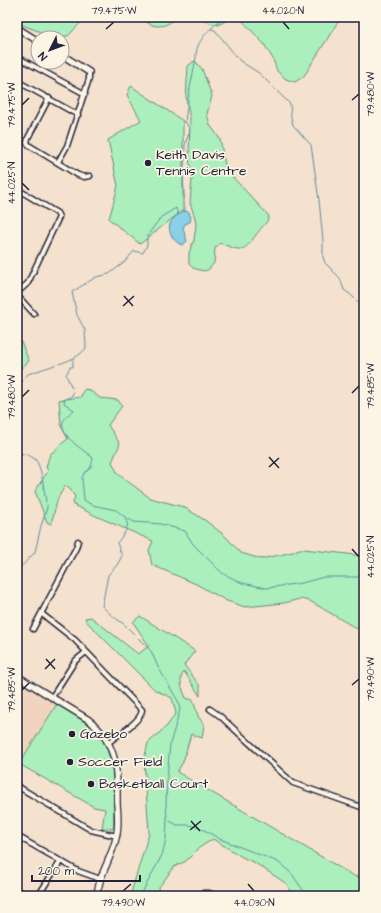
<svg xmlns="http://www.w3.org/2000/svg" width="381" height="913" font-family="'Architects Daughter',sans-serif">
<rect width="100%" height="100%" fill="#f5e2ce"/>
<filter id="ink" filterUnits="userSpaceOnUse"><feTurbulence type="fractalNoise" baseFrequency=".025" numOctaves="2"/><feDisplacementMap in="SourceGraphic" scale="8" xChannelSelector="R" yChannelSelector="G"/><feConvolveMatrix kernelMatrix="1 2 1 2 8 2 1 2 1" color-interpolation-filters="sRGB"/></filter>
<g filter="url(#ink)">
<path fill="#f0d4be" d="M17 680 57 704 19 764 17 762Z"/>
<path fill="#abf0bc" stroke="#66897c" d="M24 17H86L68 36H51L17 23Z
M140 17H177C164 29 153 29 140 17Z
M200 17H341L304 76 295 82 286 79 277 71 273 59 264 44 240 18 229 19 218 25 207 22Z
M194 61 197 63 202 69 212 96 207 114 210 125 220 139 226 170 269 216C267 224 263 225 259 231 243 252 245 253 220 243L215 248 214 263 208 270 203 271 193 268 189 264V253L194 240 196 225 195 218 190 203 192 179 189 157 190 119 186 97 188 66Z
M131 86 183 121V210L140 244 109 219 118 186 108 140 141 120 127 95Z
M17 332 29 361 17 372Z
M85 389 89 390 100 398 118 400 122 406 108 425 120 444 112 462 118 474 150 498 184 507 206 521 224 535 241 553 261 559 293 552 299 549H304L356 555 364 559V633L310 601 300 599 284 603 245 607 227 601 196 584 152 565 149 550 153 541 96 516 74 505 73 502 75 497 70 489 65 486 58 498 51 524 47 522 35 491 48 471 46 467 50 454C57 450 61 443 68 439L61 426 59 400 81 397 83 391Z
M140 616 195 651 184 665 200 686V696L184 671C178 681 182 688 186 698L193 700 198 716 204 725 202 738 191 734 183 762 177 772 354 876 364 878V896H292L287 884 255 863 242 857 213 839 199 848 186 861 174 867 159 887 156 896H130L149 833 144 760 148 743 167 726 176 713 172 698 155 690 86 621 85 618 91 617 138 654 149 646 133 622Z
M57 704C68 711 87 722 96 731 118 756 113 796 114 827L112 829 102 828 105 809 94 807 19 764Z"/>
<path fill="#88d1e8" stroke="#5f8ba3" d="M185 211 189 212 191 218 190 222 185 224 183 228 187 241 183 245C175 244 167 232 170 224 173 217 179 214 185 211Z"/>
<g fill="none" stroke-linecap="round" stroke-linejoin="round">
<path stroke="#5f8ba3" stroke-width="1" d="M211 29 215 30 240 61 259 73 290 104 291 117 293 125 311 145 319 200 323 241V257L325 263 340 278 344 290 351 295 364 308
M185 211 183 173 185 158V145L190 130 185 121 189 93 196 58C195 42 209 30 219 21L221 17
M59 364C70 360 79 357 86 348L85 330 77 315 72 292 96 277 109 274 125 262 134 251 143 253 147 245V238L149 233 161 217 176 208 178 215
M17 388 28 374 55 365
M72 388 66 375 70 367H73V360
M73 392 72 396 65 399 64 403 74 410C71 413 64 417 63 422 59 436 84 450 93 458 92 465 91 469 84 473L82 478 84 500 92 505 116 510 125 517 134 522 161 524 185 531 193 544 222 573 242 583 267 588 302 583 324 577H364
M17 452C23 454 30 455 35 459 42 466 44 492 46 502
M125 518C132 527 122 536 117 543L122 556 117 565 108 575 102 606 110 614 125 625 151 651 158 667 178 701 180 710 170 744 167 778 166 805 167 819 166 839 162 855 143 891 142 896
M17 571 35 552 41 526 47 508V505
M168 820 177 825H188L199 827 220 839 278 862 292 874 307 896"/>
<defs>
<path id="street" d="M17 57 85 94
M17 81 78 115
M49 98 28 138 27 143 30 146 78 175 84 177 90 176
M58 162 67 146 89 79V72
M17 189 57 213 59 217 28 283 17 293
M17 295 34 314
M42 614 75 640 142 710C141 722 118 734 108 743
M33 629 71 557 76 548 78 541
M52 697 75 661 86 652
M210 709 220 716 293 783 364 808
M17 786 91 830 117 836
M17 836 78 871 100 879
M17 890 28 896
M38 896 60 862
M201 896 203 893H209L215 896"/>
<path id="secondary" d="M17 28 38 41
M62 55 89 72
M17 676 89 720C118 744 117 769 117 804 118 815 119 827 116 838 113 852 106 864 101 878 99 884 98 890 96 896"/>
</defs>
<use href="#street" stroke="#22223b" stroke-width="7"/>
<use href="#secondary" stroke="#22223b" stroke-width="8"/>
<use href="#street" stroke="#fcf5e5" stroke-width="4"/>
<use href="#secondary" stroke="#fcf5e5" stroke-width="5.5"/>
</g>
</g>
<path fill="none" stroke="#22223b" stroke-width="1.5" d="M283 22 289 29M106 29 114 22M352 100 359 94M22 105 29 98M22 183 29 190M124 296 133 306M123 306 134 296M352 393 359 386M22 397 29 390M269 457 279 468M269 467 279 458M352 549 359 557M46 659 55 669M45 669 55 659M352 685 359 679M22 690 29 683M191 821 200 831M190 830 201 821M248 884 254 891M123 891 131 884"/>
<g fill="#22223b" stroke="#fcf5e5" stroke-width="1.5">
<circle cx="148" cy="163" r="4"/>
<circle cx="72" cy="734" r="4"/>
<circle cx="70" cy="762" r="4"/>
<circle cx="91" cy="784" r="4"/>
</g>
<g text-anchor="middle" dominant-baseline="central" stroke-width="3.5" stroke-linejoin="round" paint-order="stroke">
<g font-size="14" fill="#22223b" stroke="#fcf5e5" text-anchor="start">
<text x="156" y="155">Keith Davis<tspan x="156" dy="16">Tennis Centre</tspan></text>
<text x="80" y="734">Gazebo</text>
<text x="78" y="762">Soccer Field</text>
<text x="99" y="784">Basketball Court</text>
</g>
</g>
<rect width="381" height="913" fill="none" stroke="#fcf5e5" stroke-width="44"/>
<g transform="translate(50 50) rotate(228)"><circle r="19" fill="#fcf5e5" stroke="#a5a1a1"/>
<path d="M0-3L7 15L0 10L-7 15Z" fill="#22223b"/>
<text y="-6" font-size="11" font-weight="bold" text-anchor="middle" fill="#22223b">N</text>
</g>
<path d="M32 875v6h108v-6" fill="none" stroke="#22223b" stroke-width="2"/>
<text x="38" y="875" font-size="12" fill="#22223b" stroke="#fcf5e5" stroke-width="3" paint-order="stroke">200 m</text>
<rect x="22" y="22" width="337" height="869" fill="none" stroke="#22223b" stroke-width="1.5"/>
<g font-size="10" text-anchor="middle" fill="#22223b">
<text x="114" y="14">79.475°W</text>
<text x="283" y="14">44.020°N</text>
<text transform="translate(370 94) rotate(-90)" y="4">79.480°W</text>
<text transform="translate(11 105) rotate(-90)" y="4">79.475°W</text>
<text transform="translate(11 183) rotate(-90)" y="4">44.025°N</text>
<text transform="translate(370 386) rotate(-90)" y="4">79.485°W</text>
<text transform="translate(11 397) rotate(-90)" y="4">79.480°W</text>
<text transform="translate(370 557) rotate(-90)" y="4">44.025°N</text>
<text transform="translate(370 679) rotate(-90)" y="4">79.490°W</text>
<text transform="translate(11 690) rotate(-90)" y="4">79.485°W</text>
<text x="123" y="906">79.490°W</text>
<text x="254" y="906">44.030°N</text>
</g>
</svg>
